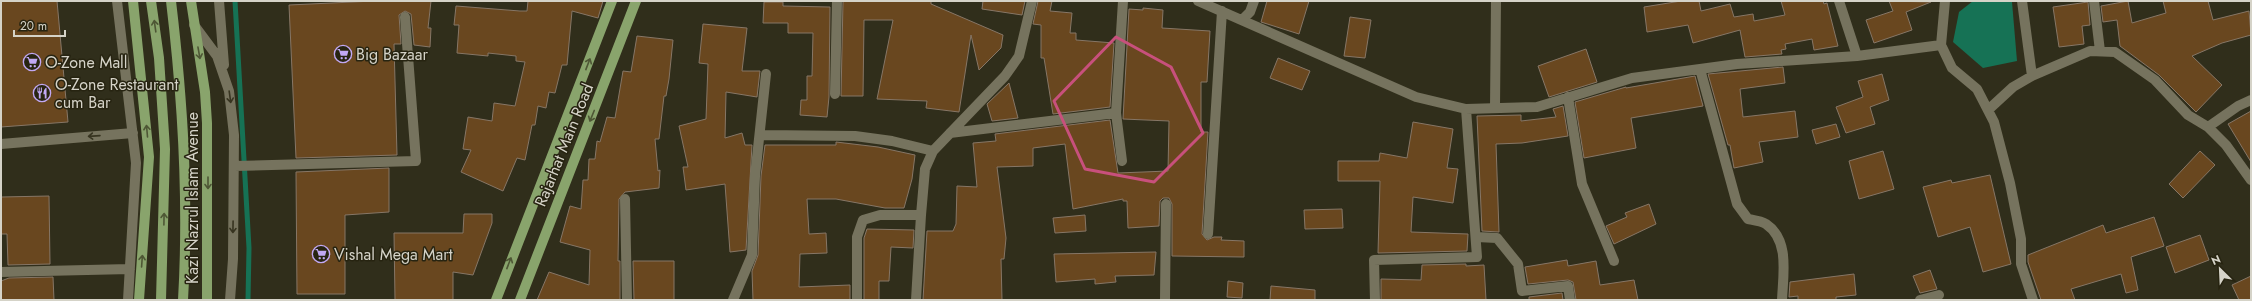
<svg xmlns="http://www.w3.org/2000/svg" width="2252" height="301" font-family="Jost,sans-serif">
<rect width="100%" height="100%" fill="#302e1b"/>
<path fill="#167255" d="M1973 1 2012 2 2017 61 1983 68 1953 42 1959 12Z"/>
<g fill="none" stroke-linecap="round" stroke-linejoin="round">
<path stroke="#167255" stroke-width="5" d="M235 1 249 248 248 300"/>
</g>
<path fill="#69471f" stroke="#867666" d="M1 1H57L68 122 1 127Z
M374 1H431L428 28H431L430 47 414 45 411 14 405 11 399 15 401 44H394L397 155 296 158 289 5Z
M528 1H603L598 18 572 11 567 65H562L555 93 549 92 546 108 538 106 535 125H532L525 160 517 158 503 191 461 172 471 150 463 149 468 117 492 121 494 103 515 106 525 62 516 61V56L488 53V56L457 53 459 25H454L456 6 520 11H527Z
M843 1H931V4L1003 35 1001 48 979 70 971 35 959 112 926 108 927 101 877 99 893 20H864L863 96H841Z
M983 1H1025L1022 15 982 9Z
M1038 1H1052L1050 11 1072 13 1070 33H1076V40L1114 43 1110 107 1053 114 1044 58H1041V25L1033 24Z
M1267 1H1309L1299 34 1261 22Z
M1681 1H1699L1701 11 1730 4 1734 17 1753 14 1754 21 1785 15 1781 1H1823L1824 4 1827 3 1838 46 1814 50 1812 39 1785 44 1786 49 1781 50 1782 54 1745 57 1740 30 1693 43 1688 25 1647 32 1644 7Z
M1889 1 1931 2 1906 12 1912 30 1874 43 1866 20 1893 11Z
M2128 1 2132 23 2166 13 2163 1H2208L2213 20 2249 11 2251 35 2222 43 2192 56 2222 85 2196 112 2159 75 2120 46 2117 20 2103 22 2101 6Z
M764 2H783V6L830 7 829 97 827 117 800 115 801 100H807V76H812L813 33H788V23H763Z
M2088 2 2090 25 2082 26 2084 44 2059 47 2053 7Z
M1143 8 1163 10 1162 28 1210 31 1207 82H1201V132H1208L1202 234 1207 240 1214 237H1222L1221 240 1244 241V257L1172 256V204L1169 198H1163L1160 201 1159 226 1128 228 1127 201H1123V199L1073 209 1065 144 1033 148V166L997 167 1006 238 1004 259H1001L1002 300H923L927 231H953L956 224 957 186 977 187 973 143 996 141 995 134 1110 120 1118 173 1168 171 1169 121 1123 119 1129 9 1143 10Z
M1350 17 1371 20 1365 58 1344 56Z
M703 24 747 28 742 71H760L757 97 726 92 725 138 742 133 745 145H752L746 250 730 252 725 184 686 190 683 167H688L679 126 706 119 708 64 699 63Z
M637 36 673 40 669 79 666 96H664L659 139H655L658 171 660 170 659 188 625 192 619 199 618 261H620V300H537L549 272 589 285 590 250 560 242 570 206 581 209 583 180H588L589 159H595L597 141 600 142 607 117 615 118 623 71 631 72Z
M1586 49 1597 82 1549 97 1538 66Z
M1278 58 1310 71 1302 90 1270 78Z
M1783 67 1785 83 1740 89 1743 117 1795 111 1798 137 1759 142 1763 162 1734 168 1730 145H1728L1708 74Z
M1882 74 1889 100 1870 107 1875 124 1846 133 1836 107 1863 97 1858 81Z
M1695 76 1703 106 1631 118 1636 148 1584 158 1575 102 1626 87V88Z
M1009 83 1018 118 992 121 987 104Z
M1563 106 1568 136 1522 143 1496 144 1499 232 1482 231 1477 116 1521 115V121L1556 117 1553 109Z
M2251 111V162L2228 124Z
M1413 122 1453 129 1447 168 1458 169 1453 203 1413 197 1411 232 1468 234 1467 251 1378 253 1380 181H1338V161H1379L1380 153 1407 158Z
M1836 124 1840 137 1816 144 1812 130Z
M836 142 878 147 915 155 912 179 904 208H885L836 199H807L809 234 826 233 827 253 800 254 799 287 850 285V300H753L752 271 758 255 761 176 765 145H836Z
M1883 151 1894 189 1859 199 1849 161Z
M2200 151 2215 165 2183 198 2169 184Z
M389 168V212L345 215V294H297L296 172Z
M1990 175 2011 264 1983 272 1970 227 1938 237 1923 187 1951 180 1952 183Z
M49 196 50 264 8 265 7 234H1V197Z
M1649 204 1656 224 1614 244 1606 226 1627 217 1625 213Z
M1342 209 1343 228 1305 229 1304 210Z
M464 214H492V223L473 275 453 272V300H395L394 233H463Z
M1085 215 1086 231 1055 233 1053 218Z
M2154 217 2164 246 2131 257 2138 290 2126 293 2121 274 2071 289 2075 300H2041L2028 262V255L2103 225 2106 233Z
M867 229 914 230 913 248 891 247 889 281H879V300H864V238Z
M2200 235 2209 260 2175 273 2166 247Z
M1156 252 1154 275 1115 276 1116 282 1095 284V279L1056 282 1054 254Z
M1567 260 1568 266 1596 261 1600 285 1634 280 1638 300H1576L1573 282 1568 280 1528 284 1525 267Z
M633 261H674V300H634Z
M1466 264V266L1484 265 1486 300H1381V279L1421 280 1422 265Z
M1930 270 1937 289 1920 293 1913 276Z
M1854 274 1856 295 1836 297V300H1798V296L1789 297 1790 282Z
M2251 276V300H2239L2232 285Z
M53 277 54 300H1V281L9 278Z
M1228 281 1243 283 1242 298 1227 297Z
M1271 286 1315 290V300H1270Z
M1562 293 1563 300H1529V297Z"/>
<g fill="none" stroke-linecap="round" stroke-linejoin="round">
<path stroke="#76735e" stroke-width="10" d="M117 1 136 163 128 300
M219 1 224 65
M1198 1 1416 97 1466 109 1537 107 1632 78 1700 69 1737 64 1857 56 1941 45 1952 68 1977 89 1994 122 2010 183 2021 239V264L2033 300
M1839 1 1857 56
M2022 1 2032 76
M2094 1 2100 51
M1242 20 1250 12 1254 1
M194 25 217 56 229 91 234 135 233 259 230 300
M1941 45 1945 1
M1700 69 1737 204 1748 219C1753 220 1761 221 1766 224 1790 240 1783 275 1782 300
M835 94 837 1
M1568 97 1582 184 1614 261
M1495 107 1496 1
M1988 110 2013 87 2032 76 2090 51 2115 52 2155 80 2188 115 2208 127 2226 145 2251 180
M2208 127 2238 106 2251 100
M950 133 1116 113
M760 135 855 136 892 141 933 151
M1 144 133 133
M1122 161 1116 113 1123 1
M234 166 416 161 405 17
M625 199 627 300
M1208 234 1222 11
M1477 237 1497 238 1518 264 1522 291 1568 286 1570 300
M1 272 130 269
M733 300 752 255 755 176 766 74
M857 300V237L863 220 880 215H921L925 169 933 151 1005 76 1019 56 1032 1
M916 300 921 215
M1165 300 1166 204
M1375 300 1374 260 1477 257 1466 109
M1920 300 1939 295"/>
<path stroke="#89a46c" stroke-width="10" d="M133 1 149 157 139 300
M151 1 159 58 165 149 161 300
M171 1C183 102 189 198 183 300
M191 1 205 92 207 123V300
M496 300 612 1
M520 300 636 1"/>
</g>
<defs><path id="oneway-shaft" d="M-6 0H5M1.5-3L5.5 0L1.5 3" fill="none" stroke-width="1.6" stroke-linecap="round" stroke-linejoin="round"/></defs>
<g stroke="#4e5735">
<use href="#oneway-shaft" transform="translate(155 26) rotate(-98)"/>
<use href="#oneway-shaft" transform="translate(199 53) rotate(80)"/>
<use href="#oneway-shaft" transform="translate(588 64) rotate(-69)"/>
<use href="#oneway-shaft" transform="translate(592 116) rotate(112)"/>
<use href="#oneway-shaft" transform="translate(147 131) rotate(-95)"/>
<use href="#oneway-shaft" transform="translate(208 183) rotate(90)"/>
<use href="#oneway-shaft" transform="translate(164 219) rotate(-89)"/>
<use href="#oneway-shaft" transform="translate(142 261) rotate(-86)"/>
<use href="#oneway-shaft" transform="translate(509 263) rotate(-69)"/>
</g>
<g stroke="#373420">
<use href="#oneway-shaft" transform="translate(230 97) rotate(82)"/>
<use href="#oneway-shaft" transform="translate(94 136) rotate(176)"/>
<use href="#oneway-shaft" transform="translate(233 227) rotate(91)"/>
</g>
<path fill="none" stroke="#c8507c" stroke-width="3" stroke-linejoin="round" d="M1116 37 1171 67 1203 133 1154 182 1085 169 1054 101Z"/>
<defs>
<symbol id="supermarket-ring" viewBox="-11 -11 22 22"><circle r="9.5" fill="#272411" stroke="#c1a8f3" stroke-width="1.5"/><path d="M-6-5.5h2.5l.6 2H6L4.5 2H-2.5L-4.4-4H-6ZM-1.5 3.2a1.3 1.3 0 1 0 .1 0ZM3 3.2a1.3 1.3 0 1 0 .1 0Z" fill="#c1a8f3"/></symbol>
<symbol id="restaurant-ring" viewBox="-11 -11 22 22"><circle r="9.5" fill="#272411" stroke="#c1a8f3" stroke-width="1.5"/><path d="M-5-6h1v4h1v-4h1v4h1v-4h1v5L-1.5 .5V6h-2V.5L-5-1ZM5-6V6H3V1.5H1.5Q1.5-4 5-6Z" fill="#c1a8f3"/></symbol>
</defs>
<g fill-rule="evenodd">
<use href="#supermarket-ring" x="333" y="44" width="20" height="20"/>
<use href="#supermarket-ring" x="22" y="52" width="20" height="20"/>
<use href="#restaurant-ring" x="32" y="83" width="20" height="20"/>
<use href="#supermarket-ring" x="311" y="244" width="20" height="20"/>
</g>
<g text-anchor="middle" dominant-baseline="central" stroke-width="3" stroke-linejoin="round" paint-order="stroke">
<g font-size="16" fill="#d5d3c8" stroke="#272411" text-anchor="start">
<text x="356" y="54">Big Bazaar</text>
<text x="45" y="62">O-Zone Mall</text>
<text x="55" y="84">O-Zone Restaurant<tspan x="55" dy="18">cum Bar</tspan></text>
<text x="334" y="254">Vishal Mega Mart</text>
</g>
<g font-size="16" fill="#d5d3c8" stroke="#272411">
<text transform="translate(564 145) rotate(-68)">Rajarhat Main Road</text>
<text transform="translate(192 198) rotate(-90)">Kazi Nazrul Islam Avenue</text>
</g>
</g>
<rect width="2252" height="301" fill="none" stroke="#d5d3c8" stroke-width="4"/>
<g transform="translate(2220 269) rotate(336)" stroke="#272411" stroke-width="3" paint-order="stroke">
<path d="M0-3L7 15L0 10L-7 15Z" fill="#d5d3c8"/>
<text y="-6" font-size="11" font-weight="bold" text-anchor="middle" fill="#d5d3c8">N</text>
</g>
<path d="M14 30v6h51v-6" fill="none" stroke="#d5d3c8" stroke-width="2"/>
<text x="20" y="30" font-size="12" fill="#d5d3c8" stroke="#272411" stroke-width="3" paint-order="stroke">20 m</text>
</svg>
